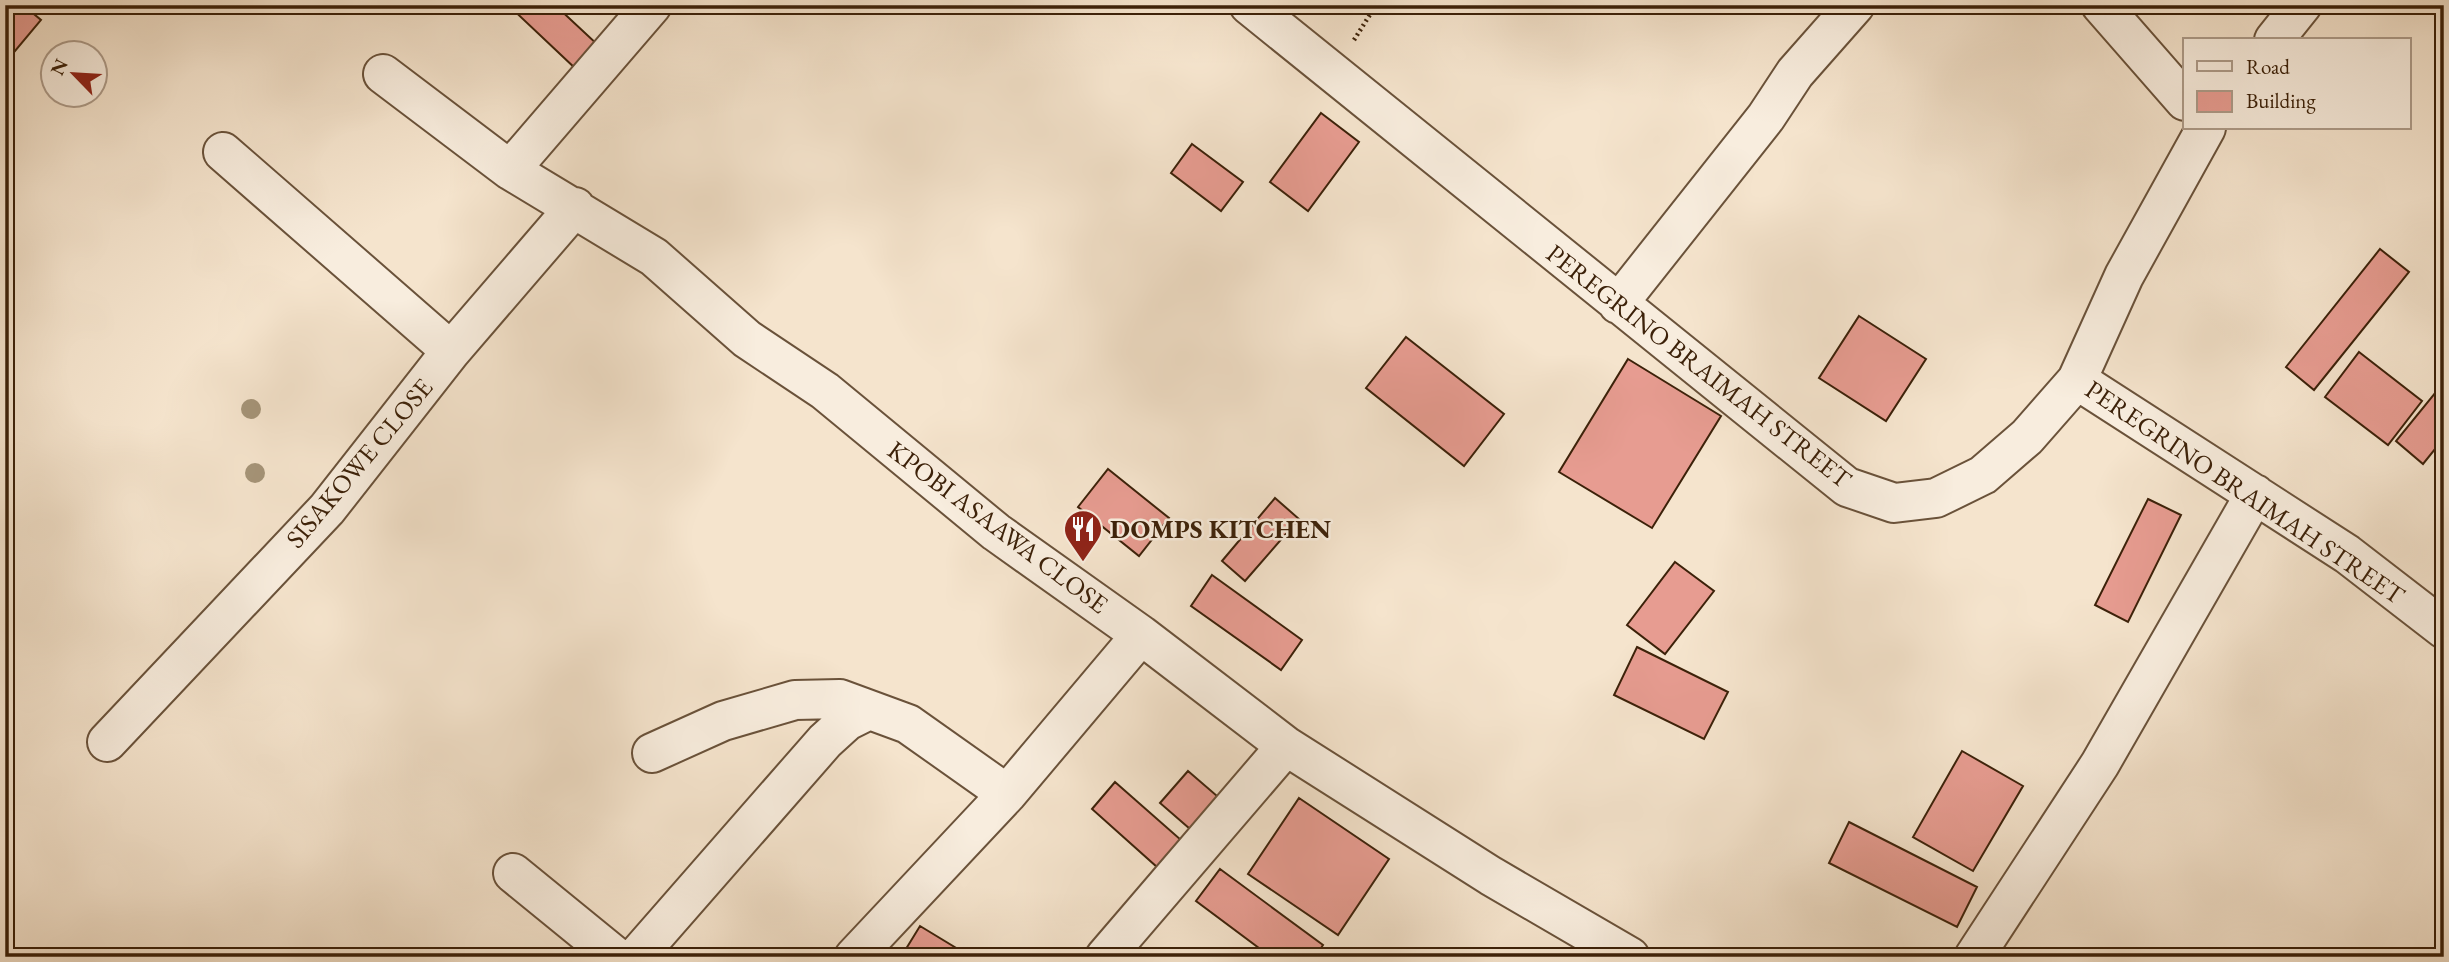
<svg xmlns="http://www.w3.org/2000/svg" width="2449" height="962" font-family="'EB Garamond',serif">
<rect width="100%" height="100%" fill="#f5e4cd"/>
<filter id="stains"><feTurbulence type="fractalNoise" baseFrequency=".00286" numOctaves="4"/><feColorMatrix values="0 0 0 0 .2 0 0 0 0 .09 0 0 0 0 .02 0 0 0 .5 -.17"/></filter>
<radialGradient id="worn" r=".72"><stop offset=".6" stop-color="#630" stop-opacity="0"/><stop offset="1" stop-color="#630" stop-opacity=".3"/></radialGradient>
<path fill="#e79c91" stroke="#3c2109" stroke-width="2" d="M5 5H23L41 20 5 63Z
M508 5H555L599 46 577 70Z
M1321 113 1359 142 1308 211 1270 182Z
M1192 144 1243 182 1221 211 1171 173Z
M2380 249 2409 272 2314 390 2286 367Z
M1859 316 1926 359 1886 421 1819 378Z
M1406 337 1504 414 1464 466 1366 388Z
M2359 352 2422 401 2388 445 2325 397Z
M1628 359 1721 416 1652 528 1559 472Z
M2444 382V438L2423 464 2396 441Z
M1108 469 1169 518 1139 556 1078 507Z
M1275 498 1299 519 1245 581 1222 561Z
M2148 499 2181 515 2128 622 2095 605Z
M1675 562 1714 591 1665 654 1627 625Z
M1212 575 1302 640 1281 670 1191 606Z
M1637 647 1728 692 1704 739 1614 695Z
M1962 751 2023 786 1973 871 1913 837Z
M1188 771 1224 802 1197 835 1160 803Z
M1115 782 1181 840 1157 867 1092 809Z
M1299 798 1389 859 1338 935 1248 874Z
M1849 822 1977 887 1957 927 1829 863Z
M1220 869 1323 945 1315 957H1271L1196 901Z
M920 926 971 957H901Z"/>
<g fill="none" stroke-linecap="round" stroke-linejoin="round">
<defs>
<path id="minor" d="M1249 5 1847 487 1894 503 1936 498 1983 475 2027 437 2077 380 2124 276 2206 128
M2101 5 2185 101
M2274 40 2302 5
M383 74 510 170 654 257 747 339 825 391 996 532 1141 635 1286 746 1491 876 1630 957
M223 152 451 351
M510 170 652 5
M1618 304 1766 117 1795 73 1855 5
M2077 380 2347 554 2444 629
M107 742 327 509 451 351 575 207
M652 753 723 721 795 700 840 699 908 724 1007 794
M513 873 616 957
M636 957 825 741 847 721 869 710
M854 957 1007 794 1141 635
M1105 957 1286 746
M1974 957 2100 764 2255 494"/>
</defs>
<use href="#minor" stroke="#6a523a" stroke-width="42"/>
<path stroke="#3c2109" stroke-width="4.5" stroke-dasharray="2 3.5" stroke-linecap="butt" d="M1354 40 1376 5"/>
<use href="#minor" stroke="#f8edde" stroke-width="38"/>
</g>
<g fill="#a59478">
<circle cx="251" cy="409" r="10"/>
<circle cx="255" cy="473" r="10"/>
</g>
<defs>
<symbol id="restaurant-pin" viewBox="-11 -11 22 30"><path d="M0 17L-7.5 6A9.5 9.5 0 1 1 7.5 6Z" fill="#8f2418" stroke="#f8edde"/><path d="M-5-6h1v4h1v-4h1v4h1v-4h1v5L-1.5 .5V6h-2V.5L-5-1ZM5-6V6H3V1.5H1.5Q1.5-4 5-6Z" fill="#fff"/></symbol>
</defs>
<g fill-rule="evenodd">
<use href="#restaurant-pin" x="1061" y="507" width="44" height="60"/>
</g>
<g text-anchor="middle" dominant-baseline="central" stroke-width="5" stroke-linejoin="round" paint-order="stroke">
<g font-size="26" fill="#3c2109" stroke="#f8edde">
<text transform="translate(1699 366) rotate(38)">PEREGRINO BRAIMAH STREET</text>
<text transform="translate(359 463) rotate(-50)">SISAKOWE CLOSE</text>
<text transform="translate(2245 492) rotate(34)">PEREGRINO BRAIMAH STREET</text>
<text transform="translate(998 527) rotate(37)">KPOBI ASAAWA CLOSE</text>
</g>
<g font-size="26" font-weight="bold" fill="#3c2109" stroke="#f8edde" text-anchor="start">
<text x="1110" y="529">DOMPS KITCHEN</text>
</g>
</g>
<rect width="2449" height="962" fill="none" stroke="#f5e4cd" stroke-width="28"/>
<rect x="7" y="7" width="2435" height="948" fill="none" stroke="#3c2109" stroke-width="3.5"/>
<rect x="14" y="14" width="2421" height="934" fill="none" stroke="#3c2109" stroke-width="2"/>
<rect x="2183" y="38" width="228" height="91" fill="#f8edde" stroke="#ad9b89" stroke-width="2"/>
<rect x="2197" y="61" width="35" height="10" fill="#f8edde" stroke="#ad9b89" stroke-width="2"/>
<text x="2246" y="74" font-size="21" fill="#3c2109">Road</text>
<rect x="2197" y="91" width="35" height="21" fill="#e79c91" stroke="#ad9b89" stroke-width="2"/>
<text x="2246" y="108" font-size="21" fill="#3c2109">Building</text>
<g transform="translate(74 74) rotate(295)"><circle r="33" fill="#f8edde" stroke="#ad9b89" stroke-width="2"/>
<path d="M0-5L12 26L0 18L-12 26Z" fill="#8f2418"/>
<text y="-10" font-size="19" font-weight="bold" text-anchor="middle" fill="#3c2109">N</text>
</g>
<rect width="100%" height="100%" filter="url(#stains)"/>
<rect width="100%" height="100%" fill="url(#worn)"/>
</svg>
